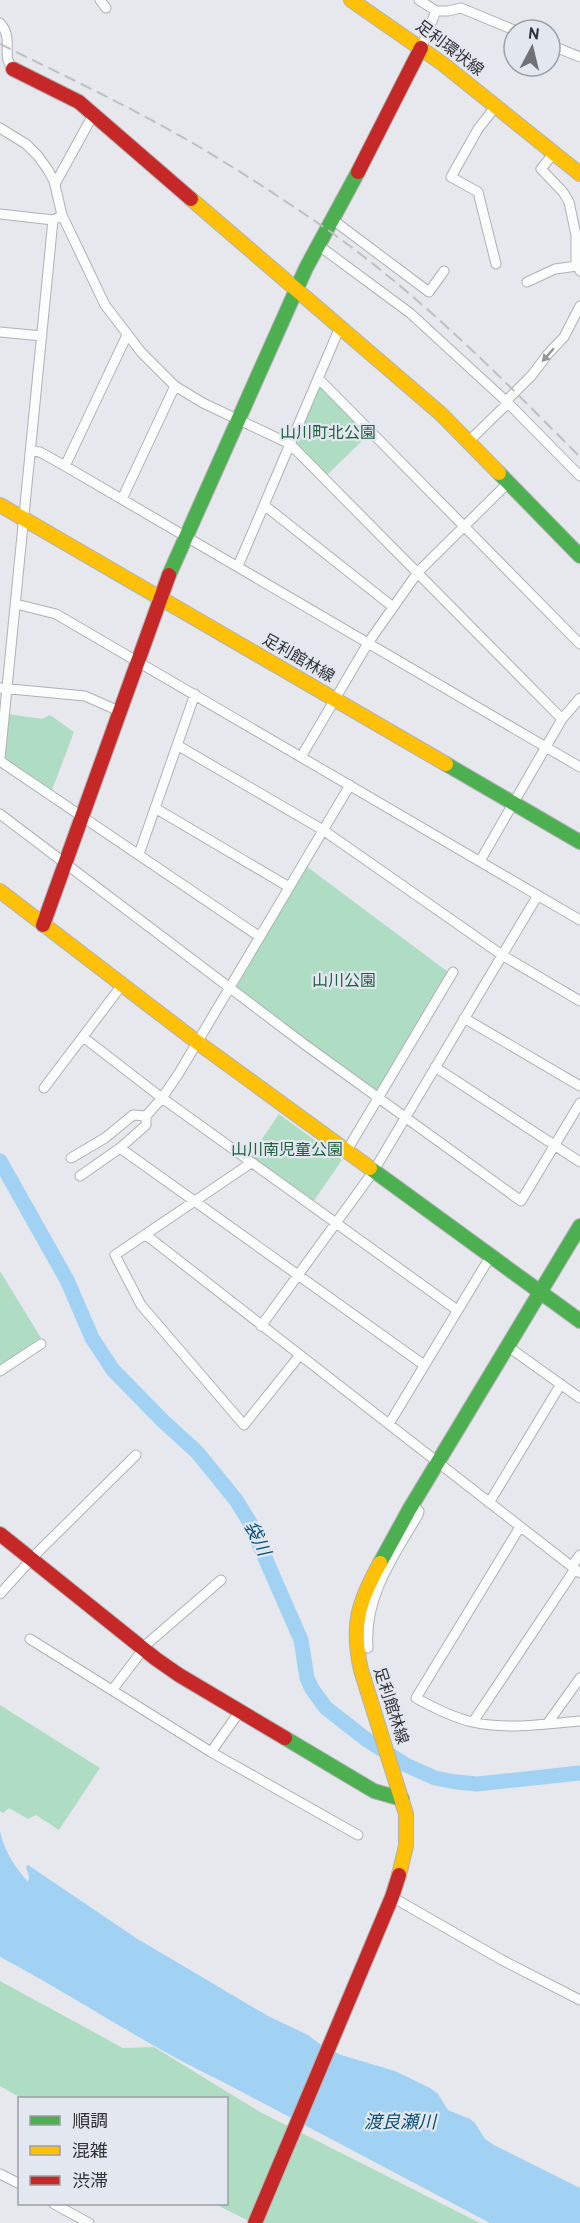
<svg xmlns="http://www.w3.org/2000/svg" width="580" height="2223" font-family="Overpass,'Noto Sans JP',sans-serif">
<rect width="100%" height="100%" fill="#e6e8ed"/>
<path fill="#afddc3" d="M323 386 369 434 327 475 295 442 317 388Z
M9 714 42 719 50 715 74 732 52 790 8 761 4 755Z
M306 866 448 972 377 1093 238 989 236 982Z
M279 1114 342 1160 313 1202 250 1157Z
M0 1271 41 1338 0 1366Z
M0 1705 100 1768 59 1830 36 1815 28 1819 9 1808 3 1813 0 1811Z
M0 1981 123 2048 154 2047 260 2112 480 2223H253L215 2204H226V2098H21L0 2086Z"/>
<path fill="#a1d2f4" d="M0 1831C4 1851 15 1867 28 1882L29 1877 26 1867 28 1865 136 1938 268 2016 308 2035 321 2045 341 2055 395 2071 430 2088 438 2094 448 2110 470 2119 475 2123 485 2139 494 2145 580 2188V2223H490L225 2083C147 2046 76 1997 0 1957Z"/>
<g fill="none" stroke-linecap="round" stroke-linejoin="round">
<path stroke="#a1d2f4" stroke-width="15" d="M0 1161 67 1280 92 1338 113 1370 163 1421 197 1452 236 1500 249 1521 301 1640 307 1678 312 1689 326 1708 367 1740 406 1765 435 1778 456 1782 477 1784 580 1773"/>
<defs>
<path id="street" d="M100 0 106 8
M419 0 436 11H448L461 8 514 30
M0 23C15 40 0 55 13 69
M550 45 580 57
M421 48 436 11
M496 106 478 129 451 177 478 192 496 264
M0 128 26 144 38 156 48 170 54 181 62 215 105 305 141 352 175 386 203 403 290 444 562 719
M554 153 541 169 563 192 569 202 576 235V262L580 271
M55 184 93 115
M0 214 53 220 57 218
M333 220 429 292 444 271
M318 245 410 313 508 403 580 476
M527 282 555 269 577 266
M0 332 42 336
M318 378 580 644
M506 401 532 375 547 355 564 337 580 306
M468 442 508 403
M31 451 40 452 65 466 580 767
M65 466 127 335
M122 499 175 386
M264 505 393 607
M238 566 340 327
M16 604 56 614 580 920
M0 688 85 696 119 711
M177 745 323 830 502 955 580 1001
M301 757 368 643 418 572 509 482
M0 759 53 220
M0 761 260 937
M155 808 289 887
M0 814 304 1044 521 1201 580 1103
M139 854 195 694
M480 861 562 719 580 698
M464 1018 580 1086
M83 1037 162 1098 457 1310
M435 1067 580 1162
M44 1088 122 985
M120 1148 424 1365
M346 1152 453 972
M71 1158 105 1138 133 1115 146 1116
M251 1163 115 1255 141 1305 244 1425 300 1355
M80 1176 120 1148 146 1125V1116L162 1098 179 1073 350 785
M146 1235 580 1573
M261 1326 373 1172 538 895
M507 1346 580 1398
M0 1371 41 1344
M389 1424 490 1257
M489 1503 561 1384
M520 1527 416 1698C434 1708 452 1717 472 1722 506 1730 545 1724 580 1721
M572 1566 580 1555
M0 1594 39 1551 136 1455
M30 1639 211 1752 358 1835
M368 1648C364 1597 393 1557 418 1515L419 1511 412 1505
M113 1689 148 1643 221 1580
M473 1722 575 1569
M547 1724 580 1678
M211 1752 240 1711
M392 1897 502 1960 580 2000
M0 2174 20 2184
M54 2204 89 2223"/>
<path id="fast" d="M499 473 580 556
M169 575 306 268 358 172
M446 764 580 842
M370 1168 580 1321
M380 1563 409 1510 580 1226
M285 1738 374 1791 402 1799"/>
<path id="slow" d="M351 0 443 64 580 174
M191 199 441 414 499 473
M0 505 446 764
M0 891 197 1042 370 1168
M380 1563C358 1603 351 1625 361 1670L406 1814V1846L399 1875"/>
<path id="jam" d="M13 69 79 102 191 199
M358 172 421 48
M43 925 169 575
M0 1534 156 1659 179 1675 285 1738
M255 2223 392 1897 399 1875"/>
</defs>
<use href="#street" stroke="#b0b1b4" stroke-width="11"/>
<use href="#fast" stroke="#b0b1b4" stroke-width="16"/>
<use href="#slow" stroke="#b0b1b4" stroke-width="16"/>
<use href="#jam" stroke="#b0b1b4" stroke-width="16"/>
<use href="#street" stroke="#fbfcfc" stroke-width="9"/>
<use href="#fast" stroke="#4caf50" stroke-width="14"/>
<use href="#slow" stroke="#ffc107" stroke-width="14"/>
<use href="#jam" stroke="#c62828" stroke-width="14"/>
<path stroke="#bfbfc0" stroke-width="2" stroke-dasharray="12 6" stroke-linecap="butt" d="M0 44C75 81 158 120 229 165 257 182 285 201 312 219 411 286 496 372 580 457"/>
</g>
<defs><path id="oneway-solid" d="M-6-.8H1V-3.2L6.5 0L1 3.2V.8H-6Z" transform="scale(1.5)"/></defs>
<use fill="#969798" href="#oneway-solid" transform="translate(548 355) rotate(131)"/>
<g text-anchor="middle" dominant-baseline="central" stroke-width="4.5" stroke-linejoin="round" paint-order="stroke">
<g font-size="16" fill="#313235" stroke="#e3e7f0">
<text transform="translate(449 49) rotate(37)">足利環状線</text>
<text transform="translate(298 659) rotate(30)">足利館林線</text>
<text transform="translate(390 1706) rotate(72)">足利館林線</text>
</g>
<g font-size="16" fill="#1f603c" stroke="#e3e7f0">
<text x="328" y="434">山川町北公園</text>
<text x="344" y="982">山川公園</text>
<text x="287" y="1151">山川南児童公園</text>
</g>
<g font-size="18" font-style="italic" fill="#085176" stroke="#e3e7f0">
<text transform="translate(256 1539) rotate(64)">袋川</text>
<text x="400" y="2123">渡良瀬川</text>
</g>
</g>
<rect x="18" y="2097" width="210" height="108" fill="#e3e7f0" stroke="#9c9fa5" stroke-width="1.5"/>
<rect x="30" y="2116" width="30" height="9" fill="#4caf50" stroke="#9c9fa5" stroke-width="1.5"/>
<text x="72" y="2127" font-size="18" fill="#313235">順調</text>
<rect x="30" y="2146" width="30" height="9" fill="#ffc107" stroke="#9c9fa5" stroke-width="1.5"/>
<text x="72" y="2157" font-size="18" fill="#313235">混雑</text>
<rect x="30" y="2176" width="30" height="9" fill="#c62828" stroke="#9c9fa5" stroke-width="1.5"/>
<text x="72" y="2187" font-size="18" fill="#313235">渋滞</text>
<g transform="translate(532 48) rotate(7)"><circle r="28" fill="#e3e7f0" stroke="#9c9fa5" stroke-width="1.5"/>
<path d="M0-4.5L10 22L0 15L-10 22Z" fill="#707275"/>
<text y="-9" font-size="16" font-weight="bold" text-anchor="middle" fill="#313235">N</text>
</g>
</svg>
